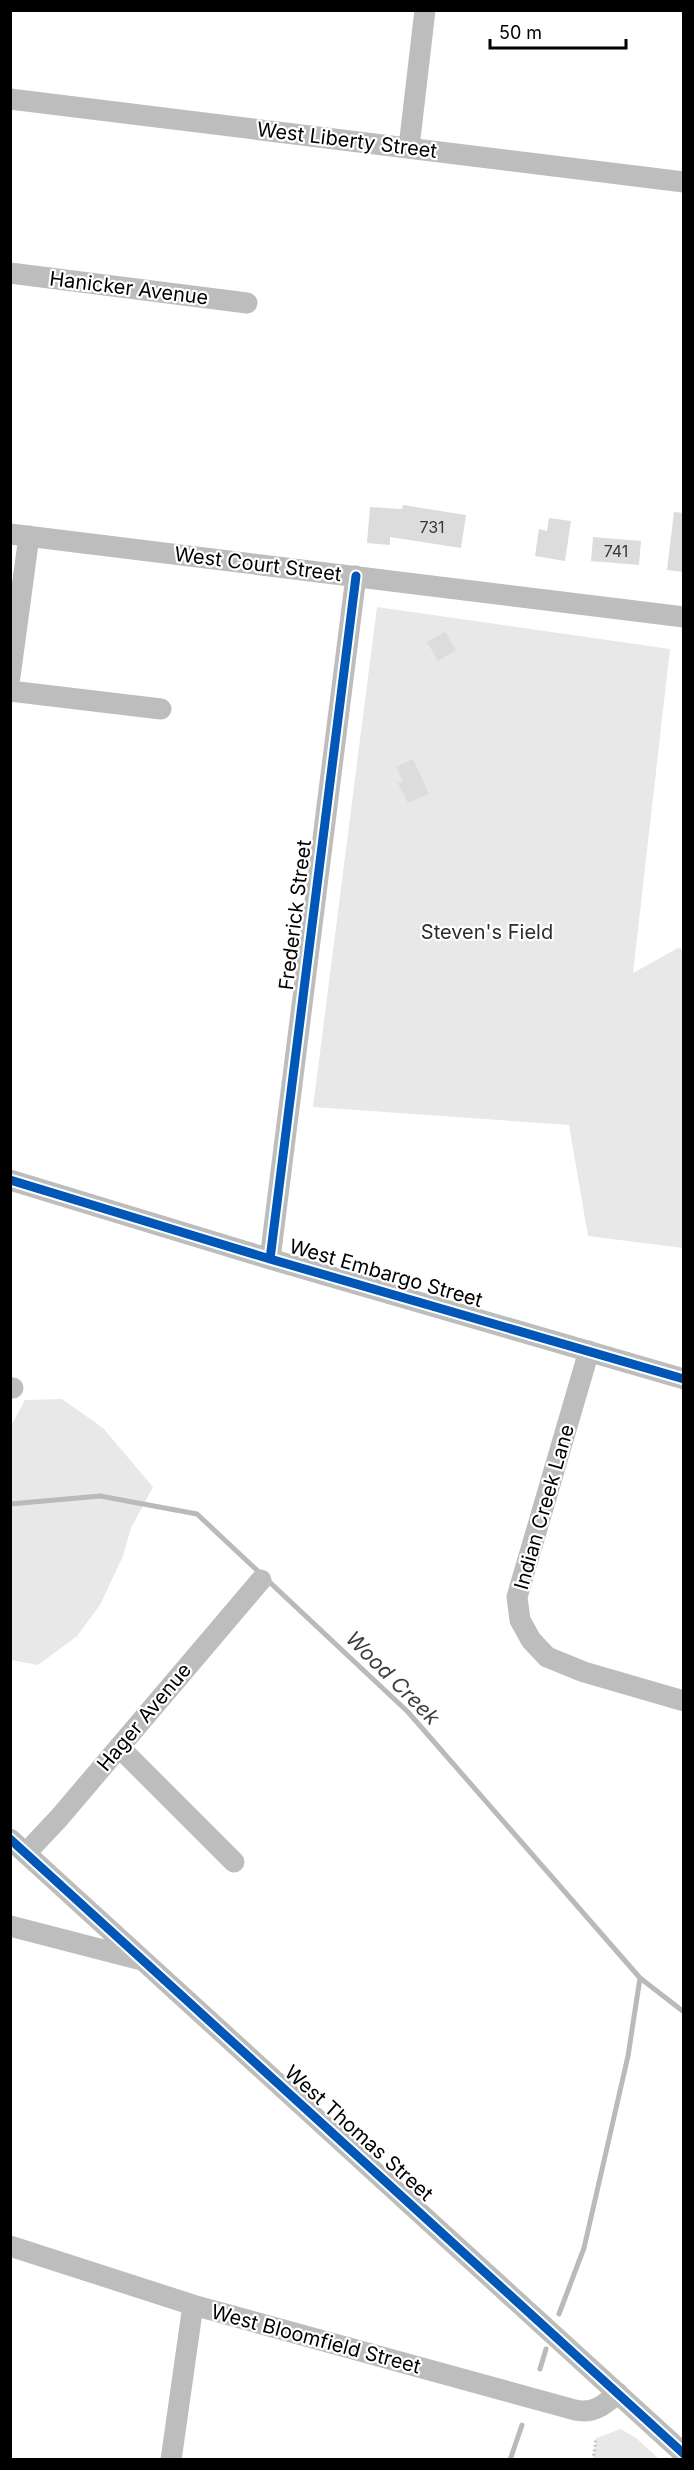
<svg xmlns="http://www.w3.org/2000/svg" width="694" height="2470" font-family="Inter,sans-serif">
<rect width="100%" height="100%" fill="#fff"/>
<path fill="#e8e8e8" d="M377 607 670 649 633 973 678 948 683 949V1248L588 1236 569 1125 313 1107Z
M62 1399 103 1428 153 1487 131 1528 123 1556 100 1605 77 1636 38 1665 11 1660V1426L25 1400Z
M621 2429 636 2438 659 2459H593L596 2438Z"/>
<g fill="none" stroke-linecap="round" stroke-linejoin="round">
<path stroke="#bababa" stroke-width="5" d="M10 1504 100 1496 197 1514 408 1712 640 1978 684 2012
M559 2314 584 2248 628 2056 640 1978
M540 2369 546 2349
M510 2460 522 2425"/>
</g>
<path fill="#dcdcdc" d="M403 505 466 515 461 548 390 537V545L367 543 370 507 402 509Z
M674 512 684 513V572L667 570Z
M549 518 571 521 565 561 535 556 539 529 547 531Z
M593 537 641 541 639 565 591 561Z
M445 632 456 650 438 661 427 642Z
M413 759 429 794 408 803 398 783 403 781 396 767Z"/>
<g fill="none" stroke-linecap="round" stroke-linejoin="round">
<path stroke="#b8b8b8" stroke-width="3" stroke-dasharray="1.5 3" stroke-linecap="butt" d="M593 2460 596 2438"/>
<path stroke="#bdbdbd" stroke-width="21" d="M10 99 684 182
M409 147 425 10
M10 273 247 303
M10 534 684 617
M10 677 29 536
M10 691 161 709
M10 1180 270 1259 684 1379
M270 1259 356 576
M589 1351 517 1597 520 1620 531 1640 547 1657 584 1672 684 1701
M10 1388H13
M119 1747 234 1862
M10 1839 684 2454
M26 1853 59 1818 261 1580
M10 1926 138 1959
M10 2246 193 2305 575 2410C594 2414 604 2405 618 2393
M171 2460 193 2305"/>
<defs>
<path id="cycleway" d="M10 1180 270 1259 684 1379
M270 1259 356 576
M10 1839 684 2454"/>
</defs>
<use href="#cycleway" stroke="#fff" stroke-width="13"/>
<use href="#cycleway" stroke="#0057b8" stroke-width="9"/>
</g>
<g text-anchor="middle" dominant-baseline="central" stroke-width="4.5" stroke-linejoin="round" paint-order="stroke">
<g font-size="16" fill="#373737">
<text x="432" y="527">731</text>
<text x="616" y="551">741</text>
</g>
<g font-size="20" fill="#000" stroke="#fff">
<text transform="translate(347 140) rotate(7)">West Liberty Street</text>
<text transform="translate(129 288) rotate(7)">Hanicker Avenue</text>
<text transform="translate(258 564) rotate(7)">West Court Street</text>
<text transform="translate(295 915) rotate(-83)">Frederick Street</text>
<text transform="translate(386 1273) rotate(16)">West Embargo Street</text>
<text transform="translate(544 1507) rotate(-74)">Indian Creek Lane</text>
<text transform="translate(144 1717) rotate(-50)">Hager Avenue</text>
<text transform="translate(359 2133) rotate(42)">West Thomas Street</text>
<text transform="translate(316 2339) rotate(15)">West Bloomfield Street</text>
</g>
<g font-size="20" fill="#2d2d2d" stroke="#fff">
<text x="487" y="932">Steven's Field</text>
</g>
<g font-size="21" font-style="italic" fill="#3e3e3e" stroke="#fff">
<text transform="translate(393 1678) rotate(45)">Wood Creek</text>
</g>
</g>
<rect width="694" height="2470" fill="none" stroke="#000000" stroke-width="24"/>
<path d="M490 39v9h136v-9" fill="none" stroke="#000000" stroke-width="3"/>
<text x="499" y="39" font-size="18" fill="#000000" stroke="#ffffff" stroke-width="4.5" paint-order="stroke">50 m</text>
</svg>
